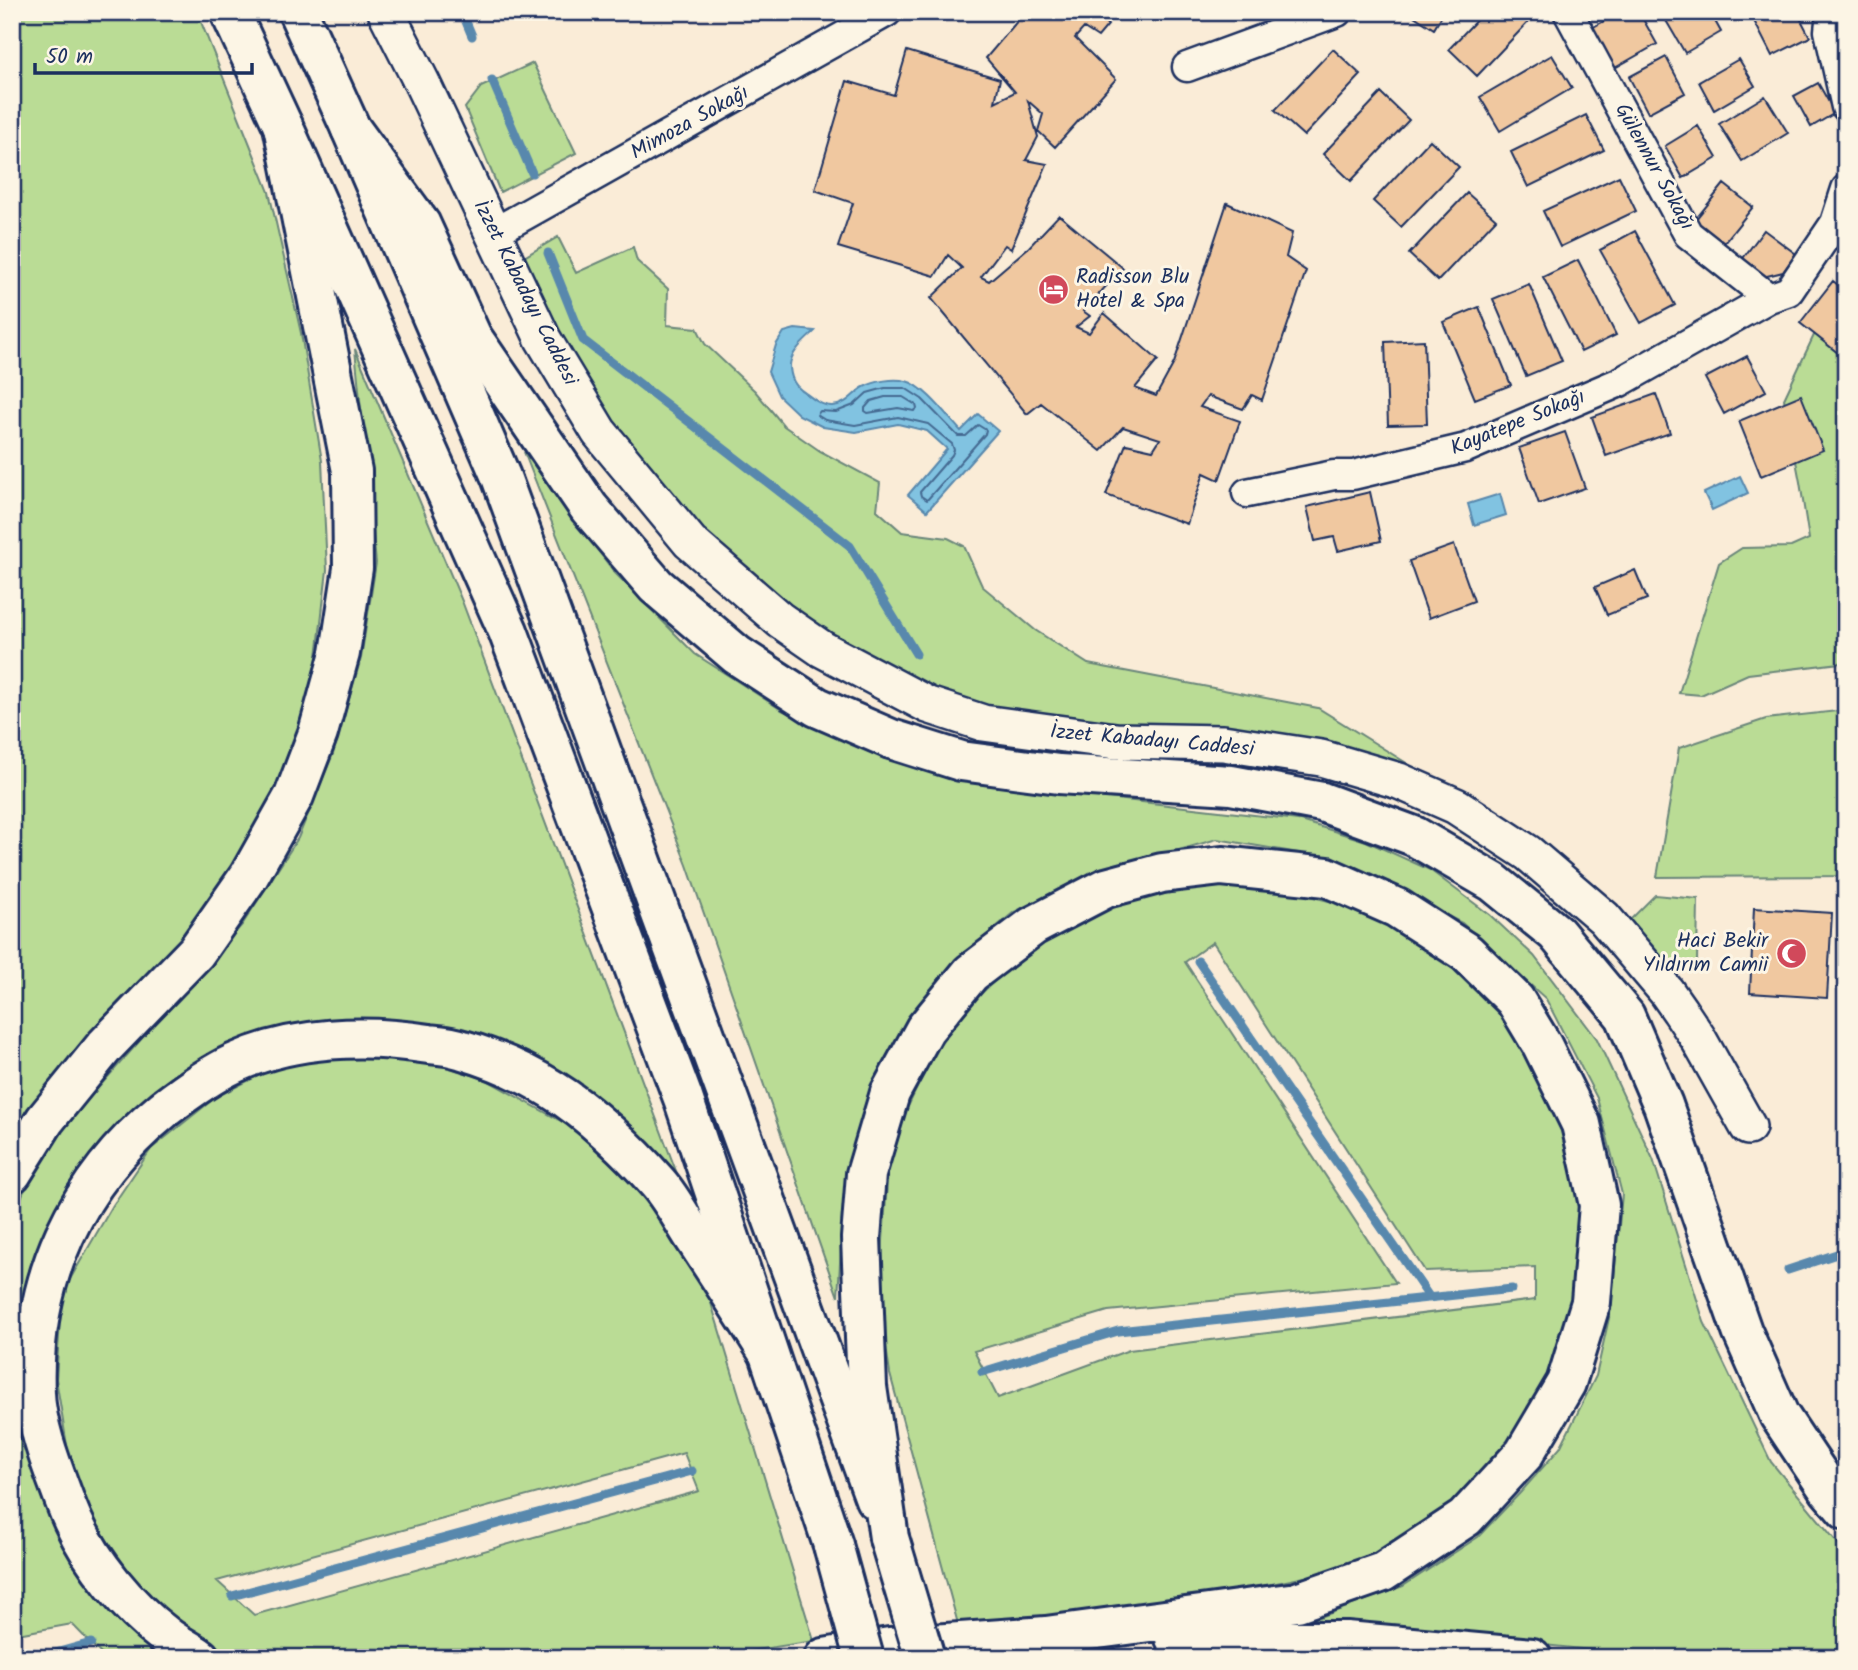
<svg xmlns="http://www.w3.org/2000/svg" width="1858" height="1670" font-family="Kalam,sans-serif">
<rect width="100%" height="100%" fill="#faecd7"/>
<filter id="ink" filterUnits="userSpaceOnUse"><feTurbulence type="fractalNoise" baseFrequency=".0143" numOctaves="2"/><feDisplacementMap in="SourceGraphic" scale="14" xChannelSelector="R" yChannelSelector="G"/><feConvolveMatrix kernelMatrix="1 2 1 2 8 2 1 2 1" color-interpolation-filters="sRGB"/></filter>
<g filter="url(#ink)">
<path fill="#badc95" stroke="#6a867a" stroke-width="2" fill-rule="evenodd" d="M12 12H197L269 192 301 333 322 461 327 570 315 674 294 754 271 805 209 904 173 950 12 1141Z
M533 63 576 153 500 192 465 108 481 87Z
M558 237 576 273 633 247 637 261 668 289 667 325 697 328 705 344 755 391 784 426 820 451 880 483 877 510 902 532 948 538 964 546 982 586 1035 630 1088 664 1318 708 1413 767 1066 735 956 717 744 585 593 403 519 260Z
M1846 267V657L1840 663 1748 674 1701 695 1679 693 1719 563 1742 548 1791 547 1809 539 1800 482 1784 399Z
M355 349 462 601 676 1171 581 1091 515 1048 445 1027 358 1019 269 1032 181 1078 99 1147 35 1264 23 1315 14 1406 36 1478 61 1543 99 1600 161 1658H105L72 1624 12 1635V1220L23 1193 54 1138 242 925 298 838 333 754 361 658 376 563Z
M524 452 615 573 695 654 782 710 880 755 986 784 1298 820 1366 841 1430 870 1490 915 1534 956 1597 1039 1653 1159 1704 1322 1771 1462 1846 1553V1658H1666L1312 1620 1403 1586 1478 1537 1520 1493 1560 1448 1596 1376 1611 1309 1622 1194 1597 1098 1546 999 1462 923 1334 859 1217 839 1083 878 1014 912 958 959 912 1013 878 1072 856 1138 844 1195 838 1297 687 865Z
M1846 710V876L1657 877 1679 748 1766 719Z
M1227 884 1289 891 1349 906 1404 933 1453 969 1501 1016 1532 1062 1552 1105 1576 1174 1580 1248 1569 1326 1548 1381 1514 1441 1457 1505 1399 1544 1338 1570 1173 1605 958 1624 890 1374 879 1299 888 1169 904 1115 932 1056 970 1004 1032 946 1120 901ZM1213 942 1425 1271 1535 1267V1300L1129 1350 998 1398 974 1351 1108 1311 1396 1283 1185 962Z
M1655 895 1698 899 1697 963 1668 976 1627 923Z
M403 1053 485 1079 568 1125 623 1166 701 1270 814 1641 703 1658H220L146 1596 75 1494 56 1379 62 1293 113 1205 151 1149 216 1097 287 1061ZM684 1453 699 1491 254 1615 217 1581Z"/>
<path fill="#81c3e1" stroke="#5888ad" stroke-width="2" d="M795 329 815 331C806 340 791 351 790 365 790 377 794 386 804 392 812 398 821 406 832 406 848 405 853 393 864 387 875 381 894 378 906 381 924 385 948 417 961 431L978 414 998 431 927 511 908 495 947 449 927 431 898 424 856 432 823 427 799 415 779 396 768 372 776 345 784 332Z
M1740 476 1748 493 1712 510 1704 493Z
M1500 494 1506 515 1474 525 1468 504Z"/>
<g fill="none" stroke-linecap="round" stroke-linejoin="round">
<path stroke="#446a92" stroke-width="2" d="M885 388H905L922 399 958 436H966L978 425 986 430 985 434 927 500 921 496 920 492 952 455 954 450 952 444 928 424 898 417 855 425 825 420 817 415 820 411 836 412 854 405 867 393Z
M885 397H903L916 405 917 409 914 411 898 408 868 413 865 411V408L871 401Z"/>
<path stroke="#5888ad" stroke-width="9" d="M462 12 472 36
M492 80 532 173
M548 253 583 340 850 546 916 654
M1198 961 1430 1298
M1788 1270 1846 1251
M982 1372 1118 1331 1512 1289
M232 1596 692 1471
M38 1658 91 1643"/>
</g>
<path fill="#f0c8a0" stroke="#1b2f5e" stroke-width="2" d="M1025 12H1093L1108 25 1098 37 1084 28 1075 38 1116 79 1055 147 1038 131 1043 114 1028 101 1038 137 1026 160 1047 164 1011 249 1005 245 981 277 989 281 1029 247 1059 215 1123 268 1083 311 1090 316 1076 327 1089 333 1104 313 1158 360 1135 388 1156 396 1174 363 1227 203 1292 233 1286 257 1306 271 1262 400 1252 395 1243 409 1208 396 1200 407 1240 421 1219 480 1204 473 1187 524 1106 495 1126 444 1153 450 1160 439 1123 427 1101 451 1041 403 1027 414 931 298 962 268 948 255 935 276 838 247 853 203 815 190 847 81 894 95 907 51 1000 79 995 102 1015 92 986 58Z
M1408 12H1444L1434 29Z
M1484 12H1532L1535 15 1477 76 1449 49Z
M1620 12H1639L1657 44 1613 69 1590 29Z
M1661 12H1710L1721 32 1685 53Z
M1757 12H1797L1810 37 1772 56 1751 15Z
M1333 49 1361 75 1304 136 1275 110Z
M1552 55 1572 88 1500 131 1480 97Z
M1666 57 1685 93 1648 113 1629 77Z
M1739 59 1755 86 1714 110 1699 82Z
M1818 83 1835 113 1811 127 1794 96Z
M1381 93 1409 120 1351 181 1323 154Z
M1765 96 1788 133 1742 161 1719 124Z
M1586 115 1604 150 1528 187 1511 152Z
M1698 126 1717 158 1683 178 1665 146Z
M1430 140 1459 167 1401 227 1373 201Z
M1619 176 1636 211 1560 247 1543 211Z
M1724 184 1753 207 1720 248 1691 225Z
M1467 193 1496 219 1438 281 1409 254Z
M1764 230 1796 254 1783 272 1763 277 1741 261Z
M1635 231 1675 305 1641 323 1600 250Z
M1578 260 1616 335 1581 352 1543 277Z
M1833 281 1846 291V343L1838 353 1800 323Z
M1529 284 1562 361 1526 376 1493 299Z
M1479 307 1511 385 1475 399 1443 322Z
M1424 340 1427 424 1388 425 1385 342Z
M1747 356 1766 391 1724 414 1705 378Z
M1656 394 1670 433 1606 456 1592 417Z
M1801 395 1823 450 1761 476 1739 421Z
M1565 432 1585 488 1539 504 1519 448Z
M1370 492 1381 541 1338 551 1334 537 1315 541 1307 507Z
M1454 545 1474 601 1429 618 1409 561Z
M1635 570 1647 599 1607 615 1595 587Z
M1754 908 1832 913 1827 998 1750 993Z"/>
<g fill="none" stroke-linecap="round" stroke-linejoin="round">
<defs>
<path id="minor" d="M1568 12 1688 234 1769 298
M1831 12 1829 31 1846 107
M1187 67 1337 12
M493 233 887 12
M1247 493 1334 475H1353L1466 448 1620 382 1769 298 1789 291 1835 223 1846 189"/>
<path id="tertiary" d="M386 12 422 83 543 339 599 432 690 542 780 620 822 649 928 705 983 723 1116 741 1223 743 1321 758 1399 781 1456 806 1528 853 1604 918 1666 991 1680 1011 1698 1038 1748 1127"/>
<path id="secondary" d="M230 12 283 126 508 631 683 1098 833 1545
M298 12 351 129 501 477 875 1499"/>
<path id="motorway" d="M351 129 421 225 472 337 589 508 656 586 737 655 817 707 891 739 961 761 1059 774 1231 785 1322 802 1414 836 1493 882 1556 933 1625 1016 1663 1105 1742 1331 1779 1415 1829 1490 1846 1510
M12 1173 45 1120 105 1046 196 952 249 876 294 796 318 733 340 653 353 568 352 471 283 126
M889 1538 867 1387 861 1238 866 1174 890 1093 925 1029 971 973 1033 926 1106 888 1162 873 1222 866 1327 877 1397 908 1467 953 1515 1000 1542 1045 1581 1124 1599 1205 1591 1302 1566 1383 1524 1454 1465 1518 1383 1572 1297 1602 1046 1636
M1175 1638 1346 1641 1532 1658
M200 1658C189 1650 176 1644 165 1635 128 1607 92 1563 73 1521 68 1510 64 1499 60 1488 49 1459 36 1423 35 1393 30 1279 76 1181 164 1109 186 1092 209 1075 235 1063 294 1036 365 1034 429 1044 440 1045 452 1046 463 1050 494 1059 526 1073 553 1090 589 1112 631 1152 658 1183 672 1199 682 1219 693 1236 718 1274 742 1311 766 1349
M824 1658 890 1647 1046 1636H1072"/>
</defs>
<use href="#minor" stroke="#1b2f5e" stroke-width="33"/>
<use href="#tertiary" stroke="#1b2f5e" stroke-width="40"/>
<use href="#secondary" stroke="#1b2f5e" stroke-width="44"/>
<use href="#motorway" stroke="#1b2f5e" stroke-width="44"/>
<use href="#minor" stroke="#fcf5e5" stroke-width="28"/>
<use href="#tertiary" stroke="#fcf5e5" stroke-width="35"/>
<use href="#secondary" stroke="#fcf5e5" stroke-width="38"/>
<use href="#motorway" stroke="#fcf5e5" stroke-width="38"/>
<defs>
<path id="secondary-bridge" d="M889 1538 925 1658
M833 1545 864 1658"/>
</defs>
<use href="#secondary-bridge" stroke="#1b2f5e" stroke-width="44" stroke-linecap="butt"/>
<use href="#secondary-bridge" stroke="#fcf5e5" stroke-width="38"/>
</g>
</g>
<defs>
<symbol id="hotel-disc" viewBox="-11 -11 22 22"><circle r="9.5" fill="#d1495b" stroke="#fcf5e5"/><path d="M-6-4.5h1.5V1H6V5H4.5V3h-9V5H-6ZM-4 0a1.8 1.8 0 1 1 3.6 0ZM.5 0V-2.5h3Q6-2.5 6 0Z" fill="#fff"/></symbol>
<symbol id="mosque-disc" viewBox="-11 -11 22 22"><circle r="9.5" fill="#d1495b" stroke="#fcf5e5"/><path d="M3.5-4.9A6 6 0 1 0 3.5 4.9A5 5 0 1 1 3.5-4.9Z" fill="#fff"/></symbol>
</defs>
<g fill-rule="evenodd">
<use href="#hotel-disc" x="1036" y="272" width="35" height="35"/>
<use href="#mosque-disc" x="1774" y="936" width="35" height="35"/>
</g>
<g text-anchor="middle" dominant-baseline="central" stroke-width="6" stroke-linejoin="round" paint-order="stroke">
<g font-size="21" fill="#1b2f5e" stroke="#fcf5e5">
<text transform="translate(690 123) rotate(-29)">Mimoza Sokağı</text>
<text transform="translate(1654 167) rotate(61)">Gülennur Sokağı</text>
<text transform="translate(525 293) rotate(63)">İzzet Kabadayı Caddesi</text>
<text transform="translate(1518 423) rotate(-22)">Kayatepe Sokağı</text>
<text transform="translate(1152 741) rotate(5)">İzzet Kabadayı Caddesi</text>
</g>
<g font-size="21" fill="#1b2f5e" stroke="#fcf5e5" text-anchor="start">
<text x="1076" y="277">Radisson Blu<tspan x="1076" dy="24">Hotel &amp; Spa</tspan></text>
<text x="1768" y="941" text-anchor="end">Haci Bekir<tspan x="1768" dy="24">Yıldırım Camii</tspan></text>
</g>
</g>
<rect width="1858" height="1670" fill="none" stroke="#fcf5e5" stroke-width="42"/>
<rect x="21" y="21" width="1816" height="1628" fill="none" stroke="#1b2f5e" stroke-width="2.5" filter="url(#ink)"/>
<path d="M35 63v10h217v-10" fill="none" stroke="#1b2f5e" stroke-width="3.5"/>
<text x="46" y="63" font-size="21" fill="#1b2f5e" stroke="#fcf5e5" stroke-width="5" paint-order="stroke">50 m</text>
</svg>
